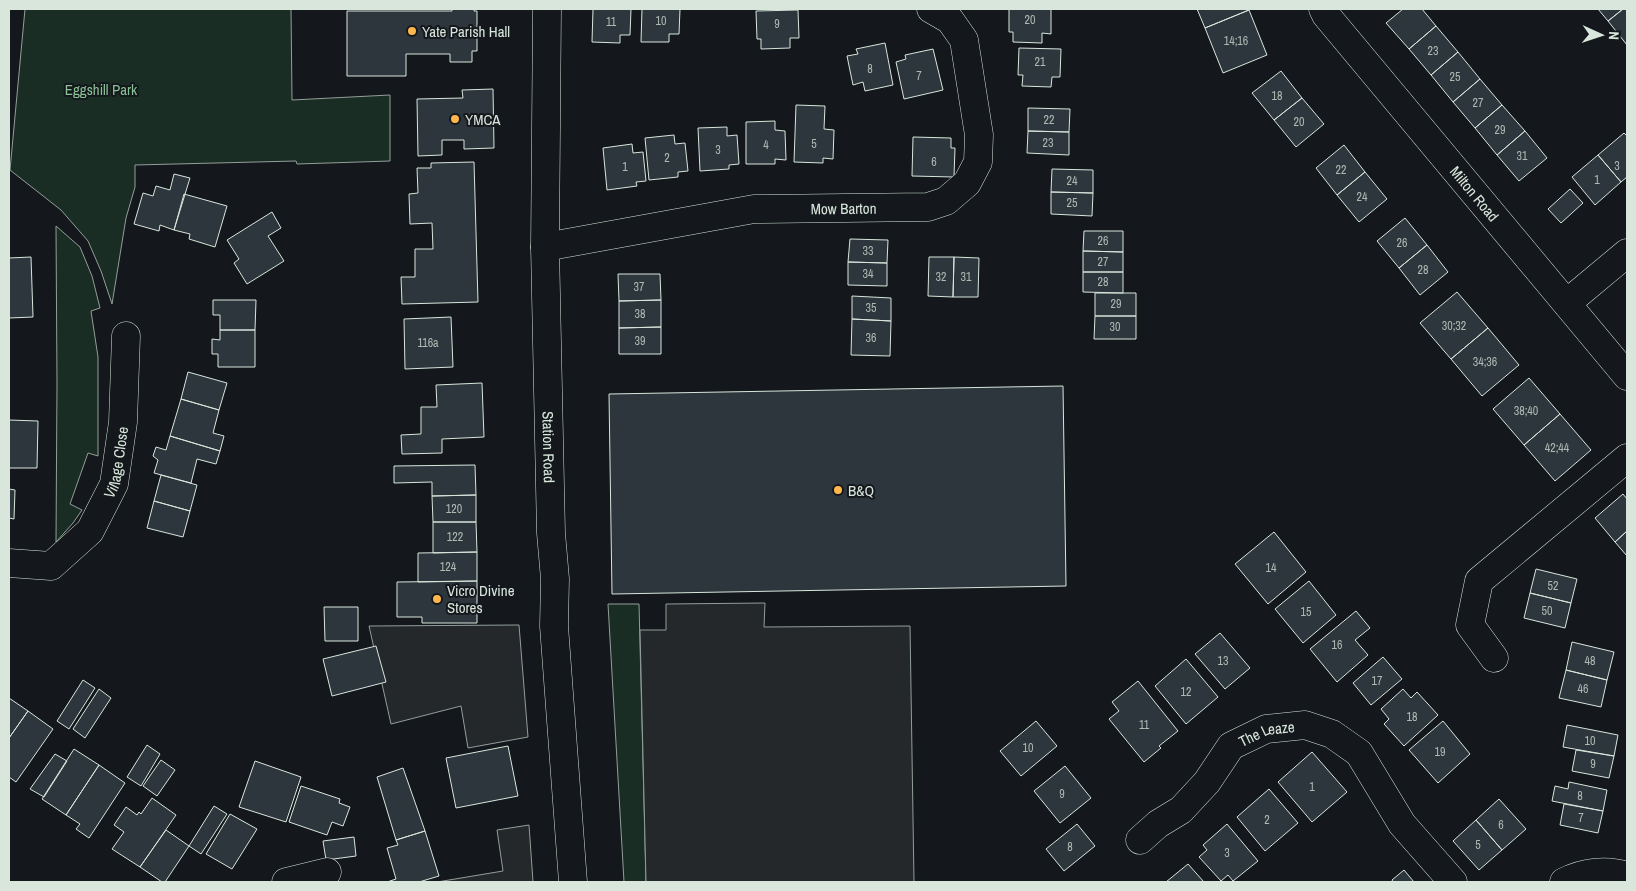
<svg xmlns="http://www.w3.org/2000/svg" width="1636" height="891" font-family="'Archivo Narrow',sans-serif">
<rect width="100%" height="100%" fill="#14181c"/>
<path fill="#1a2d24" stroke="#939e99" d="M25 9H291L292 100 390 95V161L297 164 296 161 135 165V187L126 218 112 304 101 271 88 241 61 210 10 170Z
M56 226 80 247 92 276 100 308 91 311 98 357V456L88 453 70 504 82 510 73 523 56 542 57 383Z
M608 604H639L646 882H624Z"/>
<path fill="#24282b" stroke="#939e99" d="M765 603 764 627 910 626 914 882H646L640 630H666V604Z
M519 625 528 737 468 748 461 706 391 724 369 626Z
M529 825 533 882H437L503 871 497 830Z"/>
<path fill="#2c363c" stroke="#d8e6dc" d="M452 9H474V11H477V51H472V62H450V54H406V76H347V11H452Z
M593 9H631L630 35H620V43L592 42Z
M642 9H680L679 34H669V42H641Z
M1009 9H1051V34L1042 33V43L1013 42V32H1009Z
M1197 9H1248L1249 10 1205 28Z
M1403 9H1422L1436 26 1409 49 1386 23Z
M1598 9H1623L1608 21Z
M1623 9H1627V45L1608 21Z
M798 10 799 38H790V48L761 49V39H757L756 11Z
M1249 10 1267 55 1223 73 1205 28Z
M1436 26 1458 52 1431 75 1409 49Z
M885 43 893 85 865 91 863 82 853 85 847 56 858 54 856 49Z
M1019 48 1061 49 1060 77H1052L1051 87 1022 86 1023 75H1018Z
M933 49 943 90 904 99 896 62 906 59 905 55Z
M1458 52 1480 79 1453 102 1431 75Z
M1281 71 1302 98 1274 120 1252 93Z
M1480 79 1502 105 1475 128 1453 102Z
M493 89 494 148 464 149V140H442V155L418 156 417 99 463 98 462 90Z
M1302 98 1324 124 1296 147 1274 120Z
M796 105 825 106 824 129 834 130 833 159 823 158V163L794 162Z
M1502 105 1525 131 1497 155 1475 128Z
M1028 108 1070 109 1069 132 1028 131Z
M775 121V130L785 131 786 160 775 159V164H746V122Z
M727 127V136L737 135 739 164 729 165V169L700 171 698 128Z
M1028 131 1069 132V155L1027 153Z
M1525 131 1547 158 1519 181 1497 155Z
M1624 133 1627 136V177L1621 182 1598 155Z
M674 135 675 144 685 143 688 171 678 172V177L649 180 645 138Z
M913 137 951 138V148H955L954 177 912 176Z
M632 144 633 153 643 152 646 181 636 182 637 186 607 190 603 148Z
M1344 145 1365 172 1337 195 1316 168Z
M1598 155 1621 182 1595 205 1572 177Z
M474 162 478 302 402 304 401 277H415V249H433L432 223 410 224 409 194 418 193 417 168H431V163Z
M1052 169 1093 170V193L1051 192Z
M1365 172 1387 199 1359 222 1337 195Z
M174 174 190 178 174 230 160 225 159 231 134 224 143 193 153 196 156 186 170 190Z
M1570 189 1583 203 1561 223 1548 209Z
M1051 192 1093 193 1092 216 1051 214Z
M184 194 227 206 215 247 189 239 190 234 174 230Z
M272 212 281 228 268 236 284 261 247 284 234 263 239 259 227 240Z
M1405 218 1427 245 1399 268 1377 241Z
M1084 231H1123V252L1083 251Z
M850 239 888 240 887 263 848 262Z
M1427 245 1448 272 1420 295 1399 268Z
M1083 251 1123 252V272H1083Z
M31 257 33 317 9 318V258Z
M929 257H954L953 297 928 296Z
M954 257 979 258 978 297H953Z
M848 262 887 263V286L848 285Z
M1083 272H1123V293L1083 292Z
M618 274H660L661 300 619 301Z
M1457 292 1488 328 1451 359 1420 323Z
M1095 293H1136V316H1095Z
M852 296 891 298V321L852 319Z
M213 300H256L255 330H220V315H213Z
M661 300V327L619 328V301Z
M1095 316H1136V339H1094Z
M451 317 453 367 405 369 404 319Z
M852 319 891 321 890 356 851 355Z
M661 327V354H619V328Z
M1488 328 1519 365 1482 396 1451 359Z
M220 330H255V367H218V354H212V339L220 340Z
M188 372 227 383 219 410 181 399Z
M1529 378 1560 414 1524 445 1493 409Z
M482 383 484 437 442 439V453L402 454 401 435 421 434V407H437L436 385Z
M1063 386 1066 586 612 594 609 394Z
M181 399 219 410 213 433 224 436 220 451 170 436Z
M1560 414 1591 450 1555 481 1524 445Z
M9 420 38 421 37 468H9Z
M170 436 220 451 216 464 197 459 191 483 154 473 158 460 153 456 156 447 166 450Z
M475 465 476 495 432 496V482L394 483V466Z
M161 475 197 485 190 511 154 501Z
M9 489 15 490 14 519 9 518Z
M1623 494 1627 499V531L1615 542 1595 518Z
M476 495V522H433L432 496Z
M154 501 190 511 183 537 147 528Z
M433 522H476L477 552 433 553Z
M1627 531V556L1615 542Z
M1274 532 1306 572 1268 604 1235 564Z
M477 552V581L418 582V553Z
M1536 569 1577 579 1571 603 1530 593Z
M477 581V623H422V617H397V582Z
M1309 581 1336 615 1303 643 1275 609Z
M1530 593 1571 603 1565 628 1524 618Z
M324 607H358V641H325Z
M1356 611 1370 628 1355 640 1368 655 1337 682 1310 649Z
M1220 633 1250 668 1225 689 1195 654Z
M1572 642 1614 652 1607 680 1566 670Z
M376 646 386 682 332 696 323 659Z
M1383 657 1402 679 1371 705 1353 683Z
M1186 659 1218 697 1186 724 1155 686Z
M1566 670 1607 680 1601 707 1559 698Z
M83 680 95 688 69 729 57 721Z
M1138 681 1178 731 1159 746 1161 748 1144 762 1109 719 1119 711 1112 702Z
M99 689 111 698 85 738 73 729Z
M1403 689 1411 698 1417 692 1438 715 1404 746 1384 724 1389 719 1381 709Z
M9 698 28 711 9 738Z
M28 711 53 729 16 782 9 777V738Z
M1036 721 1057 746 1021 776 1000 751Z
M1443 721 1470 754 1438 783 1409 750Z
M1567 725 1618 735 1614 756 1563 747Z
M147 745 160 754 141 786 127 777Z
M508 746 518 796 456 808 446 758Z
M74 749 99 765 66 815 42 799Z
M1576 750 1614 756 1609 778 1572 771Z
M1312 752 1347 792 1312 822 1278 782Z
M55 754 67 761 44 797 30 789Z
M161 760 175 770 157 796 143 786Z
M255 761 301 777 286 822 239 807Z
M99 765 125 783 89 838 76 829 80 824 66 815Z
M1065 766 1091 798 1060 823 1034 791Z
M403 768 425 831 396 840 377 777Z
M1569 782 1607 790 1603 811 1552 801 1555 786 1568 789Z
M301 786 340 799 339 803 350 807 343 826 332 822 327 835 289 822Z
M1269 789 1298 823 1265 851 1237 817Z
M152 798 176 815 140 867 112 849 124 832 114 825 126 807 137 815 139 812 141 814Z
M1499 799 1526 829 1502 850 1476 820Z
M1564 804 1603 811 1598 833 1560 825Z
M214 806 227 814 201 854 189 846Z
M230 814 257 829 232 869 206 854Z
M1476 820 1502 850 1479 870 1453 841Z
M1077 824 1095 846 1064 871 1046 849Z
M1227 824 1258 861 1233 881 1228 875 1221 881 1199 857 1207 850 1203 845Z
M166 830 189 846 165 882H162L140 867Z
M425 831 439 876 419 882H387L396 879 387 848 398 845 396 840Z
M354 837 356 856 326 860 323 841Z
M1188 864 1204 882H1166Z
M1404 870 1414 882H1393L1392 880Z"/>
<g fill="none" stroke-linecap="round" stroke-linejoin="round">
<defs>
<g id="street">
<path id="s1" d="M1323 9 1326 15 1627 376"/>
<path id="s2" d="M545 247 754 209 928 207 946 201 967 183 978 162 979 135 964 40 950 20 931 9"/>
<path d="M1567 303 1627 253"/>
<path id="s3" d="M9 563 51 566 90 531 114 484 123 422 126 336"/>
<path d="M1494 658 1470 625 1479 581 1627 458"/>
<path id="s4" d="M1140 840 1158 824 1181 810 1207 782 1231 746 1266 729 1305 725 1332 734 1359 753 1402 824 1453 882"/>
<path d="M286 882 327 872"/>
<path d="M1564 882C1583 872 1607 869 1627 876"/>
</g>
<g id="primary">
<path id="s5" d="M547 9 545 247 551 533 555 579 554 626 573 882"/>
</g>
</defs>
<use href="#street" stroke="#d8e6dc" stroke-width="29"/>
<use href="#primary" stroke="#d8e6dc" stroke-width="29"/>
<use href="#street" stroke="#14181c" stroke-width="28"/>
<use href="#primary" stroke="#14181c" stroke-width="28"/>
</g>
<g fill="#ffb74d" stroke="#14181c" stroke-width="2">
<circle cx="412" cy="31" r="5"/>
<circle cx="455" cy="119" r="5"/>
<circle cx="838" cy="490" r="5"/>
<circle cx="437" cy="599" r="5"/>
</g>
<g text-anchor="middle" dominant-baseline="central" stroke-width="4" stroke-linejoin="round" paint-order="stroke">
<g font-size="12" fill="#adbab4">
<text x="1030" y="20">20</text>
<text x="661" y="21">10</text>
<text x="611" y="22">11</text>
<text x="777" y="24">9</text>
<text x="1236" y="41">14;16</text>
<text x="1433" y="51">23</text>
<text x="1040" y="62">21</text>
<text x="870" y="69">8</text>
<text x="919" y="76">7</text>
<text x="1455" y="77">25</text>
<text x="1277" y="96">18</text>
<text x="1478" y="103">27</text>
<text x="1049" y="120">22</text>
<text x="1299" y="122">20</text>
<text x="1500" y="130">29</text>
<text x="1048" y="143">23</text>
<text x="814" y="144">5</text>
<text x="766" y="145">4</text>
<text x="718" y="150">3</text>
<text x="1522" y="156">31</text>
<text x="667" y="158">2</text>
<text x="934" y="162">6</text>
<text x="1617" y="166">3</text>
<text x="625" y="167">1</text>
<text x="1341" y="170">22</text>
<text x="1597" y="180">1</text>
<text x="1072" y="181">24</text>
<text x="1362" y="197">24</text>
<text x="1072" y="203">25</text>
<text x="1103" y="241">26</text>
<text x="1402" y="243">26</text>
<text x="868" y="251">33</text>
<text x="1103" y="262">27</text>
<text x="1423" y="270">28</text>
<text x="868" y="274">34</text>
<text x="941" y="277">32</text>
<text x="966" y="277">31</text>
<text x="1103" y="282">28</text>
<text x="639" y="287">37</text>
<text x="1116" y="304">29</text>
<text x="871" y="308">35</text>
<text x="640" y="314">38</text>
<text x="1454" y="326">30;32</text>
<text x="1115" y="327">30</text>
<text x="871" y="338">36</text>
<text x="640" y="341">39</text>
<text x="428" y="343">116a</text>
<text x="1485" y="362">34;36</text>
<text x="1526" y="411">38;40</text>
<text x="1557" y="448">42;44</text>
<text x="454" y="509">120</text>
<text x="455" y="537">122</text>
<text x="448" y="567">124</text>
<text x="1271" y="568">14</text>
<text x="1553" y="586">52</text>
<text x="1547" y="611">50</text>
<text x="1306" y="612">15</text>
<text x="1337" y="645">16</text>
<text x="1223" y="661">13</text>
<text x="1590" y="661">48</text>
<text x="1377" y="681">17</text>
<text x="1583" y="689">46</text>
<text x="1186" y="692">12</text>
<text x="1412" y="717">18</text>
<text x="1144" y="725">11</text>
<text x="1590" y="741">10</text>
<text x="1028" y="748">10</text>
<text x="1440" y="752">19</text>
<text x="1593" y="764">9</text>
<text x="1312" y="787">1</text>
<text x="1062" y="794">9</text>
<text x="1580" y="796">8</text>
<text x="1581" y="818">7</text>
<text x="1267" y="820">2</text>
<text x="1501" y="825">6</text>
<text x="1478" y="845">5</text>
<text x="1070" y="847">8</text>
<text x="1227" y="853">3</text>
</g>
<g font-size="15" fill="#d8e6dc" stroke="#14181c" text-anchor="start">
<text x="422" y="31">Yate Parish Hall</text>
<text x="465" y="119">YMCA</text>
<text x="848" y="490">B&amp;Q</text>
<text x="447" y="590">Vicro Divine<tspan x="447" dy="17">Stores</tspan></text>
</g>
<g font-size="15" fill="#8ac095" stroke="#14181c">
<text x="101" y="89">Eggshill Park</text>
</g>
<g font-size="15" fill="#d8e6dc" stroke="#14181c">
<text stroke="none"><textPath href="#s1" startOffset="239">Milton Road</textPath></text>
<text stroke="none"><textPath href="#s2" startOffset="302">Mow Barton</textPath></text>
<text stroke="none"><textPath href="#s5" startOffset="438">Station Road</textPath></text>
<text stroke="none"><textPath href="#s3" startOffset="169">Village Close</textPath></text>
<text stroke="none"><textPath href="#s4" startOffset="171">The Leaze</textPath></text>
</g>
</g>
<rect width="1636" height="891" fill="none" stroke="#d8e6dc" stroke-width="20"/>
<g transform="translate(1601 35) rotate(93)" stroke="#14181c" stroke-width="4" paint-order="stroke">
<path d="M0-4L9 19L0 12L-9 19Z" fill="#d8e6dc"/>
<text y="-8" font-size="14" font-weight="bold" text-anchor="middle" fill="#d8e6dc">N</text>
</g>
</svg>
